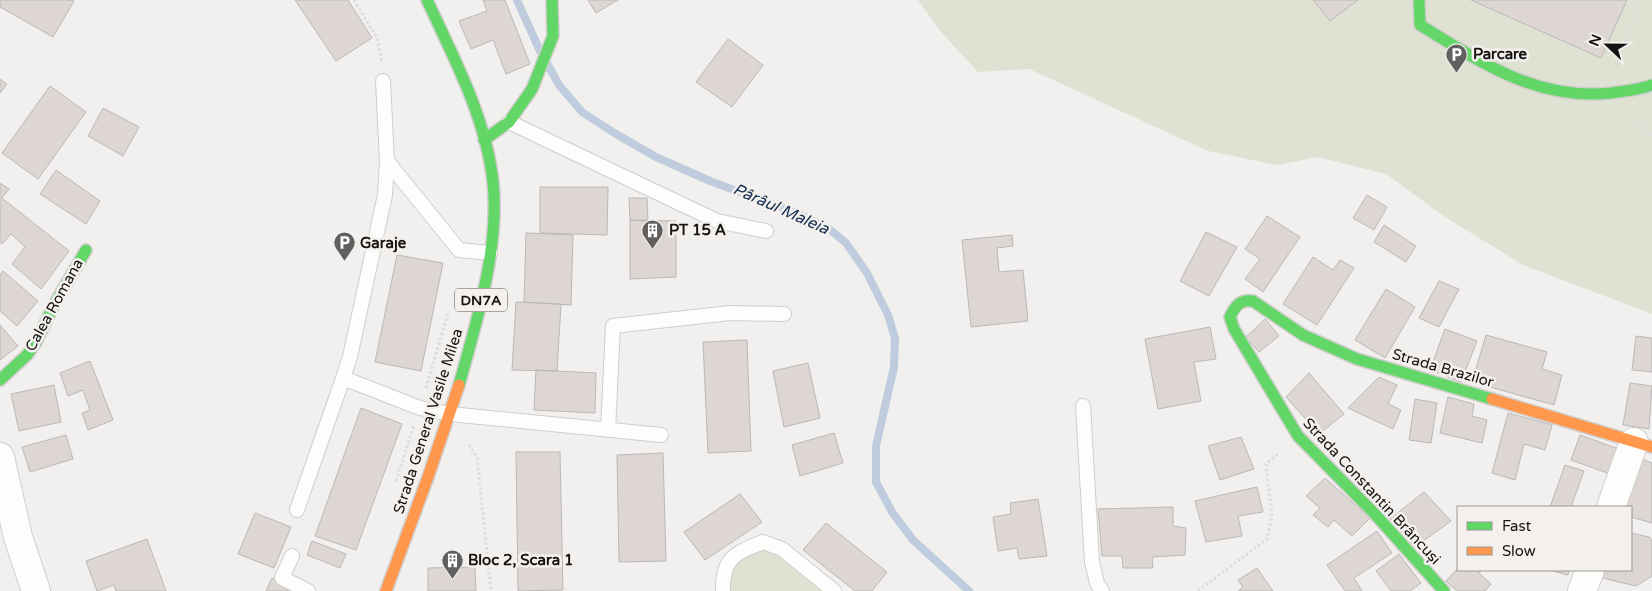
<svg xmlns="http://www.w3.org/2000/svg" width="1652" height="591" font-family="'Varela Round',sans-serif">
<rect width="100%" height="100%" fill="#f2f0ee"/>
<path fill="#dfe2d2" d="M918 0H1652V314L1523 265 1445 217 1386 174 1318 157 1277 165 1208 151 1029 69 978 72 940 31Z
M765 546 785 556 827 591H729L726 574 741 555Z"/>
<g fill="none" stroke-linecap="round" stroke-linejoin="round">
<path stroke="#bfccde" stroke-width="8" d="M517 0 540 51
M548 65 559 85 582 112 616 134 656 157 710 181 801 215 828 228 846 243 867 273 888 315 895 338 894 367 876 446V482L892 512 913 540 969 591"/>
</g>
<path fill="#ddd6d3" stroke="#bab8b8" d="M0 0H73L74 1 53 37 0 7Z
M295 0H348L372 38 336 61Z
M483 0H505L530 64 506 74 493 40 471 49 459 21 487 11Z
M588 0H618L596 13Z
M1313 0H1358L1330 21Z
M1471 0H1627L1601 58Z
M728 39 763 65 732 107 696 82Z
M0 79 7 84 0 93Z
M50 86 86 112 38 179 2 153Z
M103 108 139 127 123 156 88 136Z
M56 170 100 201 86 224 40 194Z
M0 183 9 189 2 198 69 251 41 289 12 264 25 247 11 234 2 244 0 242Z
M540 187H608L607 235 540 233Z
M1367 195 1387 207 1374 230 1353 218Z
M629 198H647L648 221 630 220Z
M1267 216 1300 237 1263 292 1245 279 1260 259 1245 249Z
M630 220 676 221V277L630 279Z
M1384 225 1416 246 1406 262 1374 242Z
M1206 232 1237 247 1209 296 1180 281Z
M526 233 573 235 571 305 524 302Z
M1012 235 1013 246 997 248 999 272 1023 270 1028 321 971 327 962 240Z
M397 255 443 263 421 371 375 362Z
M1313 257 1333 270 1340 260 1354 268 1317 325 1283 304Z
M3 271 38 301 17 326 0 311V275Z
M1439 281 1459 289 1439 327 1419 318Z
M1386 289 1415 307 1385 358 1355 340Z
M516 302 561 304 557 371 512 370Z
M1265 319 1279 336 1259 352 1246 337Z
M0 325 18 346 0 360Z
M1210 327 1216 359 1194 362 1201 401 1158 409 1145 339Z
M1445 329 1477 341 1461 382 1430 370Z
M1486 335 1547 352 1542 369 1562 375 1554 405 1472 382Z
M1636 336 1652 338V372L1632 370Z
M747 340 751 451 708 453 703 342Z
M90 361 113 420 88 430 82 413 90 410 83 390 68 396 60 373Z
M808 363 820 418 784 427 773 371Z
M536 370 596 373 595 413 534 410Z
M1309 373 1344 414 1319 434 1286 397Z
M1379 377 1397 385 1388 404 1401 410 1393 429 1348 408Z
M1630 383 1652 386 1649 429 1623 425Z
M54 385 61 422 19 431 11 394Z
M1448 397 1474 404 1472 416 1487 420 1482 443 1440 433Z
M1415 399 1437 403 1431 443 1409 440Z
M361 408 402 424 356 550 315 536Z
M1508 413 1552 425 1545 450 1524 444 1515 480 1492 473Z
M834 433 843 463 800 476 792 445Z
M66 435 73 459 30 472 22 447Z
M1580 435 1619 449 1610 474 1571 460Z
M1241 437 1254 469 1220 480 1208 446Z
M516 452H560L563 590 518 591Z
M663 453 666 561 619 562 617 455Z
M1637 457 1652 463V523L1631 517V507H1623Z
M1565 465 1584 471 1571 507H1550Z
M1325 478 1370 518 1352 536 1334 520 1328 527 1313 515 1320 508 1306 496Z
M1257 487 1263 512 1238 516 1242 536 1206 542 1195 501Z
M1424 492 1451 521 1415 547 1390 519Z
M740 494 762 522 705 560 684 532Z
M1038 499 1047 556 1019 559 1017 548 998 551 993 517 1011 514 1010 503Z
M1173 507V526L1186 528 1185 555 1152 557 1153 568H1123L1122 556H1102L1098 509Z
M255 513 291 527 274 568 238 554Z
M826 523 887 572 872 591H855L803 550Z
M1377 531 1392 553 1354 578 1362 591H1345L1327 565Z
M1631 533 1649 537 1652 540V576L1636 586 1602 578 1605 570H1631Z
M147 539 166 591H116L114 585 97 591 86 561Z
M312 541 346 554 340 568 307 555Z
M1399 554 1421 583 1410 591H1391L1376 571Z
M475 567 476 591H428V568Z
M1257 568 1273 591H1238L1243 587 1238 580Z
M1458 568V570H1482L1479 573 1491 584 1485 591H1457L1446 581Z
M1549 570H1569L1568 575Z
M272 578 299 591H266Z"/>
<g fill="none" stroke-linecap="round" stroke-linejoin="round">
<defs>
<path id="lane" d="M383 81 387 161
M509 122 717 221 766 231
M490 253 459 250 387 161 385 195 350 357 343 378 420 408 450 414 661 435
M1083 406 1092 562 1097 583 1102 591
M608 430 613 326 730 313 784 314
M297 510 343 378
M292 556 282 578 308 591
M723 591C722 558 735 553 763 542L782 549 834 591"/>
<path id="street" d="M0 457 18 537 36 591
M1611 507 1634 442
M1582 591 1590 570"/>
<path id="fast" d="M427 0C454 58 486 118 493 182 500 247 476 324 459 385
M1419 0 1420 25C1481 62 1536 101 1611 93 1624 91 1639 90 1652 85
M484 140 509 122 532 89 553 36 552 0
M0 380 27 355 36 342 54 305 86 250
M1444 591 1374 513 1298 436 1234 329 1230 317C1235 306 1240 299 1253 301L1303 335 1357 359 1492 399"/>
<path id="slow" d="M1492 399 1652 447
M386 591 428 477 459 385"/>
</defs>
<use href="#lane" stroke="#d0cecd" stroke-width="16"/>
<use href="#street" stroke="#d0cecd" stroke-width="30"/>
<use href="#fast" stroke="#d0cecd" stroke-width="14"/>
<use href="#slow" stroke="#d0cecd" stroke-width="14"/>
<path stroke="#dcdcdb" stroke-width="3" stroke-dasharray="2.5 2.5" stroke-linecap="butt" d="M354 0 377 38 382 62
M1616 65 1641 0
M1631 117 1652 136
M426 388 448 313
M469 445 477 457 491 591
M396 481 414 425
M1198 591 1267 539 1272 515 1266 464 1279 453"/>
<use href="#lane" stroke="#fdfdfc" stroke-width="14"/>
<use href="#street" stroke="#fdfdfc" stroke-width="28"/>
<use href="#fast" stroke="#63d668" stroke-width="11"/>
<use href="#slow" stroke="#ff974d" stroke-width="11"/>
</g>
<defs>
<symbol id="parking-pin" viewBox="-11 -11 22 30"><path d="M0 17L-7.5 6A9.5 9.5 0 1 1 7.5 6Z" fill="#62605f" stroke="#f3f0ed"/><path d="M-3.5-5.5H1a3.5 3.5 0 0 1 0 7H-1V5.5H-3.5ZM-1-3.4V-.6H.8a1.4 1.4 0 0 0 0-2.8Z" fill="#fff"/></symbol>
<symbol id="building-pin" viewBox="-11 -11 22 30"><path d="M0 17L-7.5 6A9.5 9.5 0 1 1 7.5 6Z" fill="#62605f" stroke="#f3f0ed"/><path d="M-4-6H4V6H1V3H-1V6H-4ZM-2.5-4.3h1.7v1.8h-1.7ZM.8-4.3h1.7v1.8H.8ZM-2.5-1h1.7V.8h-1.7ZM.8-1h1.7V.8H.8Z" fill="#fff"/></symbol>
</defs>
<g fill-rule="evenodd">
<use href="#parking-pin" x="1444" y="42" width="25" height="34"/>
<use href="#building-pin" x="640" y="218" width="25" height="34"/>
<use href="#parking-pin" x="332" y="230" width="25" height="34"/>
<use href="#building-pin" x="440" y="548" width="25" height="34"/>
</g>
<g text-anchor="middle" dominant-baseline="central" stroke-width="5" stroke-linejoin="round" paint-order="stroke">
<rect fill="#f3f0ed" stroke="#575554" stroke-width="1" x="455" y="288.5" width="52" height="23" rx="4"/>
<g font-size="14" font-weight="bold" fill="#141312">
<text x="481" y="300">DN7A</text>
</g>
<g font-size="15" font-weight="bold" fill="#141312" stroke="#f3f0ed" text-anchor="start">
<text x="1473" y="54">Parcare</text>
<text x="669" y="230">PT 15 A</text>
<text x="360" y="243">Garaje</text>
<text x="468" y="560">Bloc 2, Scara 1</text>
</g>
<g font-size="15" fill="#141312" stroke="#f3f0ed">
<text transform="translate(54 305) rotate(-61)">Calea Romana</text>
<text transform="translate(1443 368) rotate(16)">Strada Brazilor</text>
<text transform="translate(428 421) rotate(-72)">Strada General Vasile Milea</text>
<text transform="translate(1372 491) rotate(47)">Strada Constantin Brâncuși</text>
</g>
<g font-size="16" font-style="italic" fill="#122c50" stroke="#f3f0ed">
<text transform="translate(781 209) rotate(24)">Pârâul Maleia</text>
</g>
</g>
<rect x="1457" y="506" width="175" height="65" fill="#f3f0ed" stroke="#9a9895"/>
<rect x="1467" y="522" width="25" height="8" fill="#63d668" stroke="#9a9895"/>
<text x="1502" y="531" font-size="15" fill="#141312">Fast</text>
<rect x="1467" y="547" width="25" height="8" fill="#ff974d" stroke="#9a9895"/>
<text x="1502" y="556" font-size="15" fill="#141312">Slow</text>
<g transform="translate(1607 45) rotate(292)" stroke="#f3f0ed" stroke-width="4" paint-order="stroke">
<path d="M0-4L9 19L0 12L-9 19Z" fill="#141312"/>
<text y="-8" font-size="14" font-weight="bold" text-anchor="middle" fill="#141312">N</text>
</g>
</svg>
